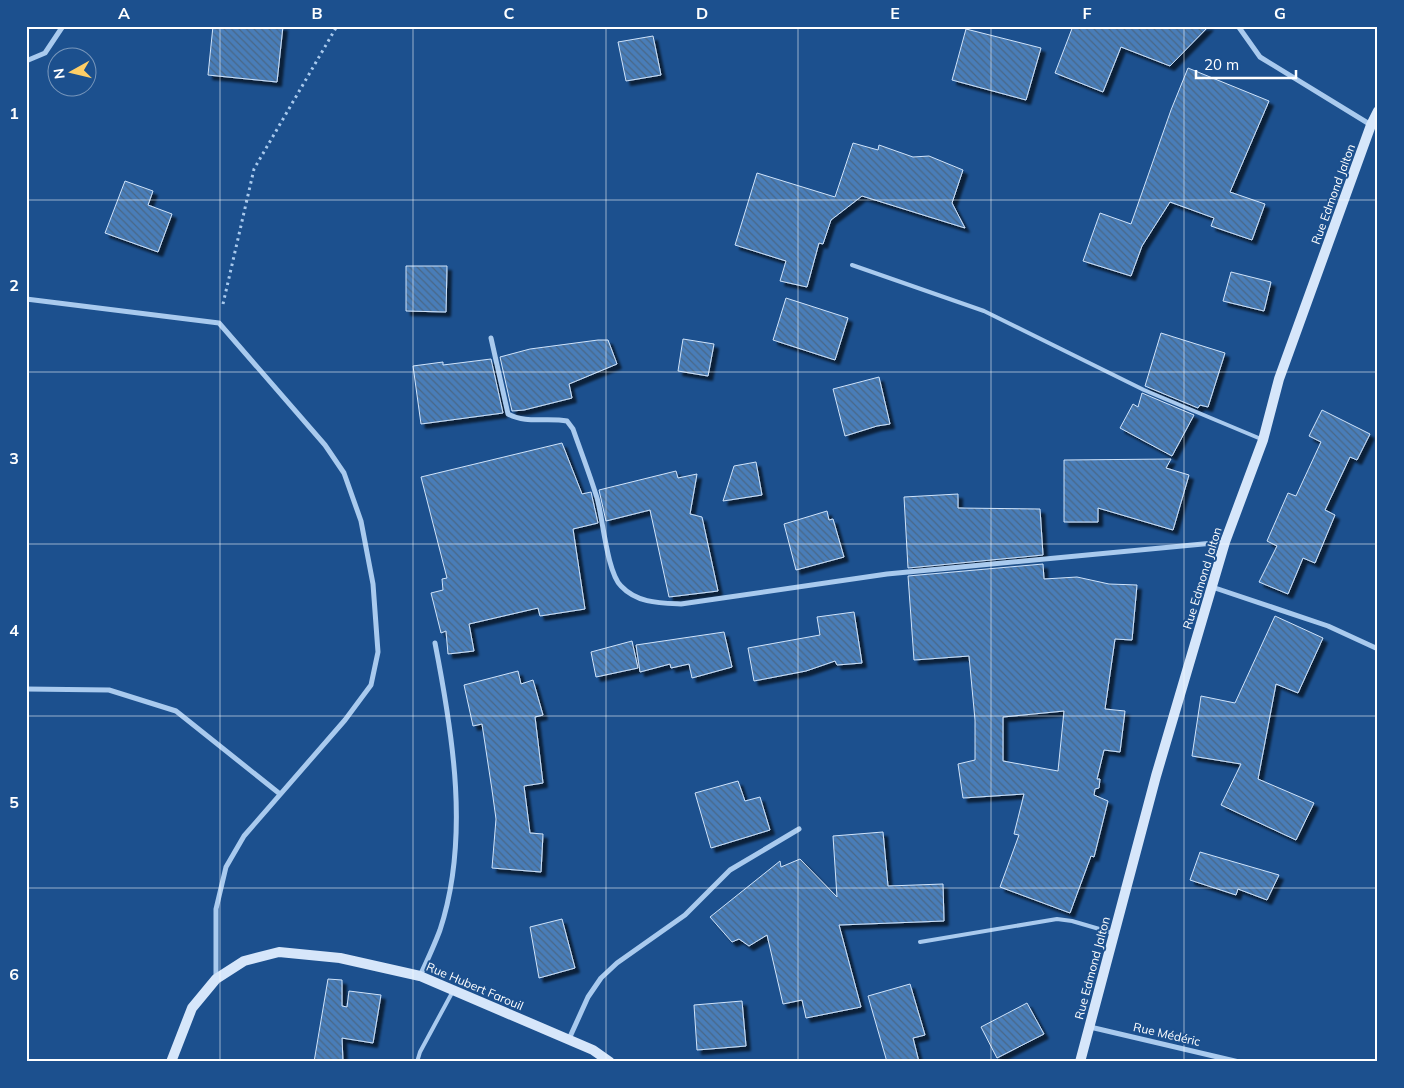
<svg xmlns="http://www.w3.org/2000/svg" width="1404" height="1088" font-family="Mulish,sans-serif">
<defs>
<pattern id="building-back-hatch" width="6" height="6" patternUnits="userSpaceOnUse" patternTransform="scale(1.25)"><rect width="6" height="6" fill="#497db8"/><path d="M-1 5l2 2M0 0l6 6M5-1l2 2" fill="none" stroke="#4a6787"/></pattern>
<filter id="shadow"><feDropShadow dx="4.5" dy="4.5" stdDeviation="1" flood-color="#0009"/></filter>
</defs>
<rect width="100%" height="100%" fill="#1c508e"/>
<path fill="url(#building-back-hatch)" stroke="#cfe3fa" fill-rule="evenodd" filter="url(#shadow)" d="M213 26H283L277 82 208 75Z
M1073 26H1209L1170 66 1121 47 1103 92 1055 73Z
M966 29 1041 48 1026 100 952 80Z
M653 36 661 75 626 81 618 42Z
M1188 68 1269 101 1230 192 1265 204 1252 240 1211 226 1214 218 1170 202 1142 246 1131 276 1083 261 1100 213 1131 224 1171 110Z
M853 143 878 150 879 145 913 157 929 156 963 170 952 203 965 228 862 196 831 220 823 244 819 243 807 287 780 281 786 261 735 245 757 173 835 197Z
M125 181 153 191 148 205 172 214 158 252 105 233Z
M406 266H447L446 312 406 311Z
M1231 272 1271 282 1264 311 1223 301Z
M786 298 848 318 835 360 773 340Z
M1161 333 1225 353 1208 407 1200 405 1198 408 1145 386Z
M683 339 714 344 708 376 678 371Z
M598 340H608L617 364 569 384 572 398 524 410 512 411 500 357 530 349Z
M491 359 503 413 421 424 413 366 443 362V365Z
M879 377 890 424 877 426 845 436 833 389Z
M1142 393 1194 415 1172 456 1120 428 1133 404 1138 407Z
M1322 410 1370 434 1357 460 1350 457 1325 510 1335 515 1315 563 1303 558 1288 594 1259 582 1277 546 1267 541 1288 493 1296 496 1321 442 1309 436Z
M562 443 582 494 591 492 598 523 573 529 585 609 540 616 538 608 469 624 474 651 448 654 446 631 441 633 431 593 443 590 442 579 447 578 421 477Z
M1171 459 1166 468 1189 475 1173 530 1098 508V522H1064V460Z
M756 462 762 495 723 501 734 466Z
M676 471 678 478 697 474 690 514 702 517 718 591 669 597 650 510 606 521 599 490Z
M958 494V508L1040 509 1043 555 908 568 904 497Z
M827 511 829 520 833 519 844 557 796 570 784 524Z
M1043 564 1044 579 1077 577 1109 584 1137 585 1132 640 1115 639 1105 709 1125 711 1120 752 1104 750 1097 779H1100L1099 788 1095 789 1094 795 1108 801 1094 857 1091 856 1070 913 1000 887 1019 835 1014 834 1024 794 963 798 958 764 975 760V720L969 656 914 660 908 576ZM1064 711 1058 771 1003 761V717Z
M854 612 862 663 837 665 835 661 806 671 754 681 748 648 820 635 817 617Z
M1275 616 1323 638 1298 693 1276 684 1258 779 1314 803 1296 840 1221 805 1241 764 1192 756 1201 696 1235 703Z
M724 632 732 667 692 678 689 664 671 668 670 664 640 672 636 645Z
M632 641 638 668 596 677 591 652Z
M518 671 521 684 533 680 543 715 535 717 543 783 524 786 530 833 543 834 541 872 492 868 496 819 492 790 482 724 473 726 464 685Z
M738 781 745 801 760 797 770 830 711 848 695 793Z
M883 832 888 886 943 884 944 921 839 925 861 1007 806 1018 802 1000 783 1004 767 935 749 946 739 939 732 942 710 917 780 861 781 867 800 859 837 897 833 836Z
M1200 852 1279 875 1267 900 1238 889 1236 895 1190 880Z
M562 919 575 968 539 978 530 927Z
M328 979 342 980V1006L347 1007 349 991 381 995 373 1043 342 1038 343 1062H314Z
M910 984 925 1035 913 1038 919 1062H887L868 996Z
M742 1001 746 1046 697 1050 694 1005Z
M1027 1003 1044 1034 997 1058 981 1027Z"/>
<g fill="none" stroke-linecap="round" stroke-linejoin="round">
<path stroke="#a9caee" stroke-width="3" stroke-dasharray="2.5 4" stroke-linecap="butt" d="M223 304 254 169 337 26"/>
<path stroke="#a9caee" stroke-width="4" d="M852 265 984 311 1144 390 1261 439
M920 942 1057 919 1072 921 1113 933
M417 1062 420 1052 453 991"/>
<path stroke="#a9caee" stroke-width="5" d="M1238 26 1260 57 1371 125
M26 61 45 53 63 26
M26 299 219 323 325 445 344 473 361 521 373 584 378 652 371 685 345 720 244 836 226 867 216 909V979
M491 338 508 414C526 424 548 417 567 421L573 429C581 452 590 475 597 498 603 519 607 572 621 586 637 603 659 603 681 604L887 574 1224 542
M1212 587 1328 626 1378 649
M26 689 109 690 176 711 280 794
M420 976C427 961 434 946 440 930 470 839 453 735 435 643
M1090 1027 1239 1062
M569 1039 588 997 601 978 617 963 685 915 730 870 799 829"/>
<path stroke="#d6e6fa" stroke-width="10" d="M171 1062 192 1008 216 979 244 961 279 952 340 958 420 976 593 1050 610 1062
M1080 1062 1156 776 1225 542 1263 440 1279 379 1371 125 1378 111"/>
</g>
<path fill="none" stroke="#fff" stroke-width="1" stroke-opacity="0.55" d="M220 26V1062M413 26V1062M606 26V1062M798 26V1062M991 26V1062M1184 26V1062M26 200H1378M26 372H1378M26 544H1378M26 716H1378M26 888H1378"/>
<g text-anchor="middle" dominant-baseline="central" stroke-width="4" stroke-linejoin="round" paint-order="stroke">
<g font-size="12" fill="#fff" stroke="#1c508e">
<text transform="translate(1333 194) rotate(-70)">Rue Edmond Jalton</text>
<text transform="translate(1202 578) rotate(-73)">Rue Edmond Jalton</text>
<text transform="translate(1092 968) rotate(-75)">Rue Edmond Jalton</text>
<text transform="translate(475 986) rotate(23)">Rue Hubert Farouil</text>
<text transform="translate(1167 1034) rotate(13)">Rue Médéric</text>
</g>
</g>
<rect width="1404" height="1088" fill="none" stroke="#1c508e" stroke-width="55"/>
<g transform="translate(72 72) rotate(262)"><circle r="24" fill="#1c508e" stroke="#7796bb"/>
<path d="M0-4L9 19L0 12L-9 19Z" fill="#fece66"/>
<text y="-8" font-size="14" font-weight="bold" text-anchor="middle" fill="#ffffff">N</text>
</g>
<path d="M1196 70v8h100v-8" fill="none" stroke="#ffffff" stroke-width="2.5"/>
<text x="1204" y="70" font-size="15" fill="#ffffff" stroke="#1c508e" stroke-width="4" paint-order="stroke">20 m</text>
<rect x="28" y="28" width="1348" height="1032" fill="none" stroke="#fff" stroke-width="2"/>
<g font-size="16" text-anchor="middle" font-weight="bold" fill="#fff">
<text x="124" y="19">A</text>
<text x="317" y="19">B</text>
<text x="509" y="19">C</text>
<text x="702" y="19">D</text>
<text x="895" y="19">E</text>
<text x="1087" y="19">F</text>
<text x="1280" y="19">G</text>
<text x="14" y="119">1</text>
<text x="14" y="291">2</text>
<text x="14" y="464">3</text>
<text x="14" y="636">4</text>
<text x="14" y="808">5</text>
<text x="14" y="980">6</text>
</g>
</svg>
